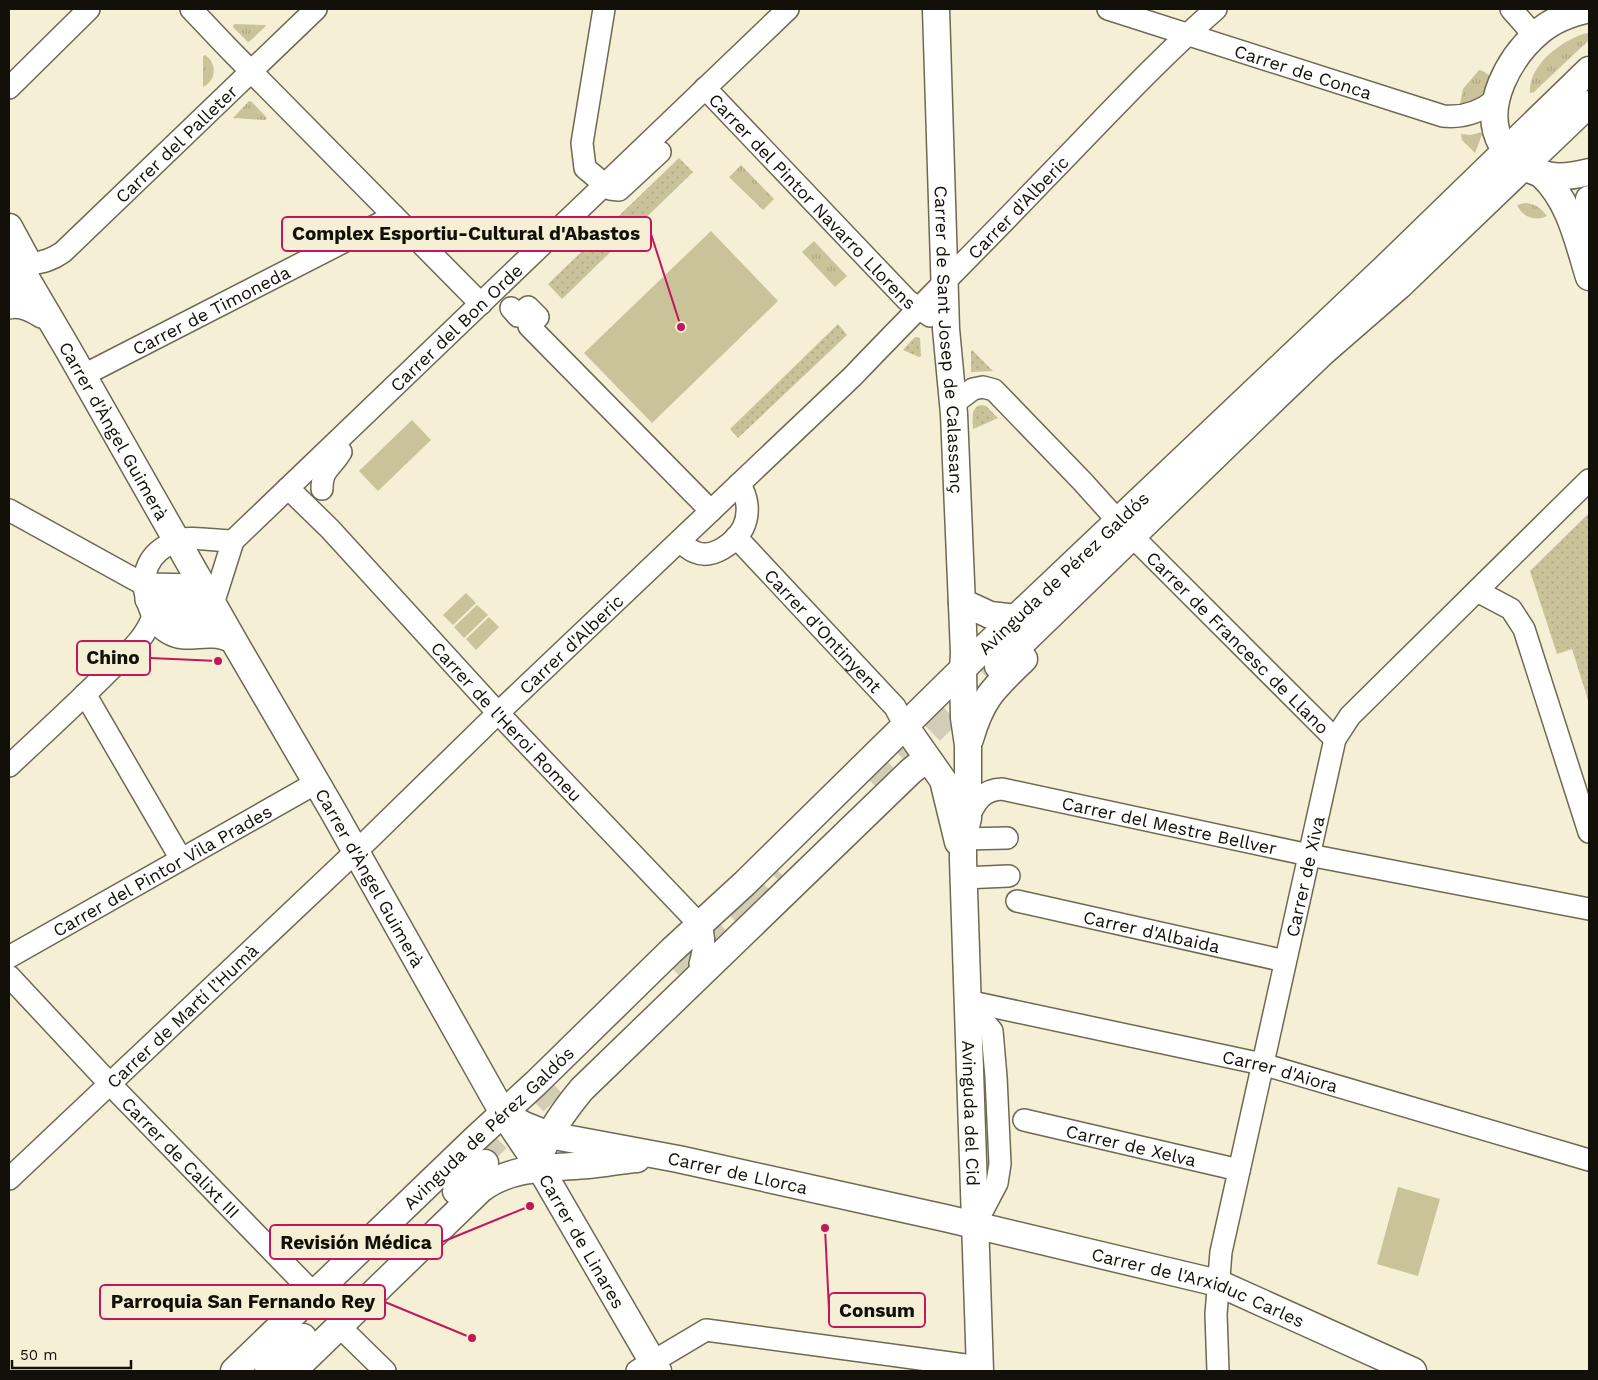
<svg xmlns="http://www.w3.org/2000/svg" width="1598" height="1380" font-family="'Work Sans',sans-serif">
<defs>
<pattern id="grass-tufts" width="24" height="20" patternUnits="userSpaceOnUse" patternTransform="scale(1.25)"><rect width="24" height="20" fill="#cac298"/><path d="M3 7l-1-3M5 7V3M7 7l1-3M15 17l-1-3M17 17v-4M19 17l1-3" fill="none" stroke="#aca682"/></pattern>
<pattern id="park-dots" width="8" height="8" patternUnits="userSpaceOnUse" patternTransform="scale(1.25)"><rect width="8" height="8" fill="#cac298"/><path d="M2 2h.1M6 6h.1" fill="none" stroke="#aca682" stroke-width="1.8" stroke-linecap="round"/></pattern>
</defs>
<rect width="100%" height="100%" fill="#f4efd5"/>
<path fill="url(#grass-tufts)" d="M234 24 265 25 266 26 250 41 248 42 233 27Z
M1587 33 1589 34V40L1534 92 1530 93C1528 65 1563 39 1587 33Z
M205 55C217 63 217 80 203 87V56Z
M1479 70 1483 71 1493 78C1485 94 1478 101 1460 104L1463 89Z
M249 101 252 102 267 118 265 120 233 118Z
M1483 132 1475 153 1462 140 1461 134 1470 135Z
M741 165 774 199 763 210 729 177Z
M1525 203C1536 204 1541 208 1547 216 1534 222 1523 217 1517 205Z
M814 241 847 276 835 287 802 252Z"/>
<path fill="url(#park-dots)" d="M679 158 693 172 562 299 548 284Z
M838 324 847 335 738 438 730 429Z
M915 337 920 338 921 356 919 357 903 350Z
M972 350 993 371 971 372V351Z
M981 405 986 406 998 418 973 429C973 419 970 408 981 405Z
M1589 513V703L1572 649 1557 654 1530 571Z"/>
<path fill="#cac298" d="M711 231 778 301 652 423 584 353Z
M412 420 431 440 378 491 359 471Z
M466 593 476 603 453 625 443 615Z
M477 605 488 615 464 638 454 627Z
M489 617 499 627 476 650 466 639Z
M1398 1187 1440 1199 1418 1276 1377 1264Z"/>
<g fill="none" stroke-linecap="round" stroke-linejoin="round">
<path stroke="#d2ceb6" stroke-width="26" stroke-dasharray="26 13" stroke-linecap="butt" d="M875 786 998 666
M749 906 781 874
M673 969 758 888
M479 1157 554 1083"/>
<defs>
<g id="minor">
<path d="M191 9 229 49 481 304"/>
<path d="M604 9 582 143 585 168 610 189 619 190 660 152"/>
<path id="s1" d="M1108 9 1443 116C1463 118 1479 113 1495 100"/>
<path d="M1511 9 1526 26 1533 37"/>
<path d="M9 88 89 9"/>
<path id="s2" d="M705 88 907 300 930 316"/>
<path id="s3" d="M30 264C43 262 52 260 63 252L316 9"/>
<path d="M9 274 17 289 37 308"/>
<path d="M9 308C20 305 32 311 41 317"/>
<path d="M511 308 518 316 528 307 538 317 529 326 711 511"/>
<path id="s4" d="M82 376 394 216"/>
<path d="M954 414 957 401 973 389 983 387 994 390 1082 481 1118 521"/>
<path id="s5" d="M288 488 330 529 498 713 700 925C706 938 704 951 700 964"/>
<path d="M322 489C322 468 331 469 341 452"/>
<path d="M9 510 143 584 203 585"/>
<path id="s6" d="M736 537 895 707 905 726"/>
<path d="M233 541C221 541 186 536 176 540 172 541 169 544 166 546 142 560 140 586 150 609 154 620 158 627 168 633 182 642 197 636 213 637 221 637 228 640 235 643"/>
<path d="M680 541C684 545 689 550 695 552 712 560 735 543 743 528 750 514 748 496 739 484"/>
<path id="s7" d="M1142 546 1335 739"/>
<path d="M1477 591 1511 609 1524 629 1589 832"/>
<path id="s8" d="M146 600 213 604 233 541 238 536 788 9"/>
<path d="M153 616 222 620"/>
<path d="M85 694 181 859"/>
<path d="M9 766C42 735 75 705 107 673 124 656 145 640 153 616"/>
<path id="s9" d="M968 818C976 801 982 790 1002 789L1309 855 1589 909"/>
<path d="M963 839 1007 838"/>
<path d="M963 878 1009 876"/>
<path id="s10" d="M1017 901 1285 961"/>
<path id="s11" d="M9 957 316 783"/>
<path id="s12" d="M9 976 109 1083 314 1294"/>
<path id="s13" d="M967 1001 1262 1064 1589 1160"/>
<path d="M967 1001 992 1031 996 1077 1000 1164 997 1183 975 1225"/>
<path id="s14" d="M1024 1120 1239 1170"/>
<path id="s15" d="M9 1179 368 840 498 713 853 376C915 311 979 248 1041 183 1099 124 1154 63 1216 9"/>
<path d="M340 1327 385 1371"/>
<path d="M637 1371 706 1330 980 1367"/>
<path id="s16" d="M1218 1371 1216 1314 1221 1252 1335 739 1350 716 1589 480"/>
</g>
<g id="major">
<path id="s17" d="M936 9 946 329 954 414 964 653 963 671 964 718 968 745V818L963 839V860L980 1371"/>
<path d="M1589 9C1571 13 1554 19 1540 31 1510 56 1480 107 1502 145 1507 155 1516 163 1526 168 1550 179 1565 178 1589 172"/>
<path d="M1542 175C1570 201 1578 242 1589 277"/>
<path d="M1589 199 1588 212 1589 223"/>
<path d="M9 227 28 262"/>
<path id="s18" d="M9 249 69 351 235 643 333 811 503 1113 540 1168 658 1371"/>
<path d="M962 602 990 615 1017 618"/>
<path d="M998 666 1275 398 1322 353 1399 286 1589 104"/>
<path d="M905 726 943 780 958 842"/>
<path d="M970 739C982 698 993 689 1024 659"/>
<path id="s19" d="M506 1115 524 1125 549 1135 678 1159 945 1218 1218 1283 1413 1371"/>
<path d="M543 1148C553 1126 567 1107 582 1089L911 771 920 764 930 762"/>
<path d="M456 1191 485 1163"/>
<path id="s20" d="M234 1371 474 1140 536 1083 671 951 745 883 985 647 1386 267 1589 70"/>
<path d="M268 1371 303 1337"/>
<path d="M293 1371 481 1189C512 1166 551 1168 588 1165 604 1164 621 1160 637 1159"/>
</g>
</defs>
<use href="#minor" stroke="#6e6953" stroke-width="24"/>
<use href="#major" stroke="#6e6953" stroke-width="29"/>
<use href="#minor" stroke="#fff" stroke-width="21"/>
<use href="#major" stroke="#fff" stroke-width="26"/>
</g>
<g text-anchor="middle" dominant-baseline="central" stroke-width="5" stroke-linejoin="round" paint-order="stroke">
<g font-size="18" fill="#121008" stroke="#f4efd5">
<text stroke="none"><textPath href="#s1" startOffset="205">Carrer de Conca</textPath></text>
<text stroke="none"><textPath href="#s3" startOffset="192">Carrer del Palleter</textPath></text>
<text stroke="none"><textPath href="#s2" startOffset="156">Carrer del Pintor Navarro Llorens</textPath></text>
<text stroke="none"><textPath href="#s15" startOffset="1401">Carrer d'Alberic</textPath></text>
<text stroke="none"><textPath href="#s4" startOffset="145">Carrer de Timoneda</textPath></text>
<text stroke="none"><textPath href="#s8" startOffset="442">Carrer del Bon Orde</textPath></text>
<text stroke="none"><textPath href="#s17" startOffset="331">Carrer de Sant Josep de Calassanç</textPath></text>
<text stroke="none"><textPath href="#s18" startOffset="210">Carrer d'Àngel Guimerà</textPath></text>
<text stroke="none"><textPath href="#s20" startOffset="1151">Avinguda de Pérez Galdós</textPath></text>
<text stroke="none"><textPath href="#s6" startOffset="128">Carrer d'Ontinyent</textPath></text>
<text stroke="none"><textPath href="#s7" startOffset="136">Carrer de Francesc de Llano</textPath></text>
<text stroke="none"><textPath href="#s15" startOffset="776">Carrer d'Alberic</textPath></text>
<text stroke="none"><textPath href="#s5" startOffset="320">Carrer de l'Heroi Romeu</textPath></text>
<text stroke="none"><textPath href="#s9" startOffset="219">Carrer del Mestre Bellver</textPath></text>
<text stroke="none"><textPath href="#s11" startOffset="176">Carrer del Pintor Vila Prades</textPath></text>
<text stroke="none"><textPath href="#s16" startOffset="504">Carrer de Xiva</textPath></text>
<text stroke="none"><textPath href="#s18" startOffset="725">Carrer d'Àngel Guimerà</textPath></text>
<text stroke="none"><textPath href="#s10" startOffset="138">Carrer d'Albaida</textPath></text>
<text stroke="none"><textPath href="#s15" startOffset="238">Carrer de Martí l’Humà</textPath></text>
<text stroke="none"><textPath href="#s13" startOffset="321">Carrer d'Aiora</textPath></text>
<text stroke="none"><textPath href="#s17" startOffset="1106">Avinguda del Cid</textPath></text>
<text stroke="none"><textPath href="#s20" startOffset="352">Avinguda de Pérez Galdós</textPath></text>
<text stroke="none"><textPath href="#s14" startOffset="110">Carrer de Xelva</textPath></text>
<text stroke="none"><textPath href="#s12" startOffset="250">Carrer de Calixt III</textPath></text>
<text stroke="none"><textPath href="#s19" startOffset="240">Carrer de Llorca</textPath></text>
<text stroke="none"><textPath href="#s18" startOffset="1146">Carrer de Linares</textPath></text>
<text stroke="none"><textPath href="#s19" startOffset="715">Carrer de l'Arxiduc Carles</textPath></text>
</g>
</g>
<path fill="none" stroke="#c2185b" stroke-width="2" d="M681 327L651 234M218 661L150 658M530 1206L442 1242M472 1338L385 1302M825 1228L829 1310"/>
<g fill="#c2185b" stroke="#f4efd5" stroke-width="2">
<circle cx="681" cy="327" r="5"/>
<circle cx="218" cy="661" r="5"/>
<circle cx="530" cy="1206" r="5"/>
<circle cx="472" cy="1338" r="5"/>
<circle cx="825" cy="1228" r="5"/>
</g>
<g fill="#f4efd5" stroke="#c2185b" stroke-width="2">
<rect x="282" y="217" width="369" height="34" rx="5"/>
<rect x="77" y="641" width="73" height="34" rx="5"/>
<rect x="270" y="1225" width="172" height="34" rx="5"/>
<rect x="100" y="1285" width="285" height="34" rx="5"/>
<rect x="829" y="1293" width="96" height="34" rx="5"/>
</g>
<g font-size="19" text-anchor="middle" font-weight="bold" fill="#121008">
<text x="466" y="240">Complex Esportiu-Cultural d'Abastos</text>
<text x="113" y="664">Chino</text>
<text x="356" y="1249">Revisión Médica</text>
<text x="243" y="1308">Parroquia San Fernando Rey</text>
<text x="877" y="1317">Consum</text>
</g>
<rect width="1598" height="1380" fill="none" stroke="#121008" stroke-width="20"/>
<path d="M12 1360v8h119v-8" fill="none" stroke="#121008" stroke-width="2.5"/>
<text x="20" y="1360" font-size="15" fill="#121008" stroke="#f4efd5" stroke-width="4" paint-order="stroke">50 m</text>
</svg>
